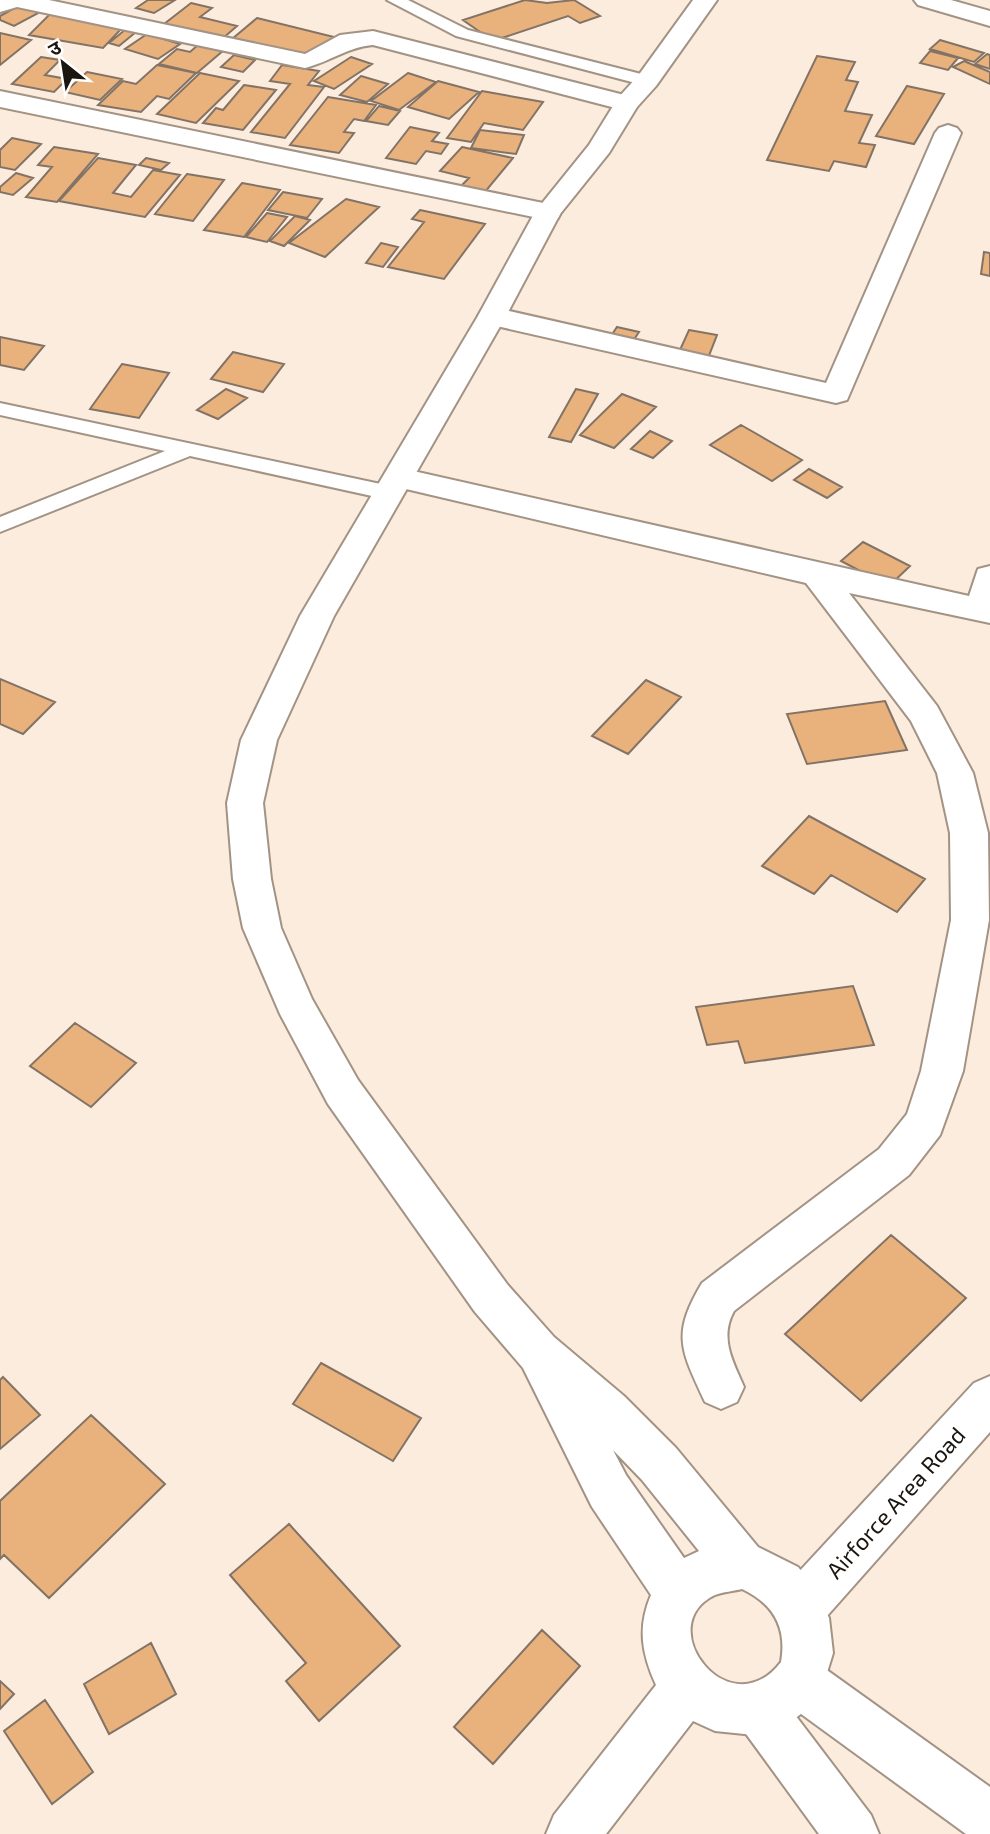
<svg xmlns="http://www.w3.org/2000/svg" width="990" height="1834" font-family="'Exo 2','Noto Sans Devanagari',sans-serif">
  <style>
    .building { fill: #e9b27c; stroke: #827366; stroke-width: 2 }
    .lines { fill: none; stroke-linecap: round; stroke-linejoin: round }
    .lane-casing { stroke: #a29385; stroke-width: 4 }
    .street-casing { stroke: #a29385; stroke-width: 4 }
    .secondary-casing { stroke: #a29385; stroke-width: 4 }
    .lane { fill: #fff; fill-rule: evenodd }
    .street { fill: #fff; fill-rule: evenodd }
    .secondary { fill: #fff; fill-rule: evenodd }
    .labels { text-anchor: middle; stroke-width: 5; stroke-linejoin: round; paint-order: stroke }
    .near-street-label { font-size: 23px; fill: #1b1510; stroke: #fff }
  </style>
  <rect width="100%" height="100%" fill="#fcecdd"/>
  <path class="building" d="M148,0H175L154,13L136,8Z
    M525,0L547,3L574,0L600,16L580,23L568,16L493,41L463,20Z
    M191,3L212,8L200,17L237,26L222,39L164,24Z
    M20,5L44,10L14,26L0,20V16Z
    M50,14L123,27L103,48L29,35Z
    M257,18L334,37L310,58L232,39Z
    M126,29L136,32L119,46L109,43Z
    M0,33L31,40L0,65Z
    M147,34L180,44L158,59L125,49Z
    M940,40L984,53L974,62L930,49Z
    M199,44L224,50L197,73L159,64L177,49L190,52Z
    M930,51L958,58L948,70L920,63Z
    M987,54L990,55V69L975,64Z
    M234,55L255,60L243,72L221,67Z
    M817,56L855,62L846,80L858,82L845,111L872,115L859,143L875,145L866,167L834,161L829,171L767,160Z
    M41,57L60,60L45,75L67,79L54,92L12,84Z
    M351,57L372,64L334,89L314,81Z
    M964,61L990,72V84L953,67Z
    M157,65L196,73L169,99L157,96L141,112L98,105L123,81L136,84Z
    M282,65L319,71L308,85L324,87L285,138L251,132L290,84L270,81Z
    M87,72L122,79L100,100L65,92Z
    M200,73L239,81L196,123L157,114Z
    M408,73L436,82L399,110L371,101Z
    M361,76L388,84L367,102L340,95Z
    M438,81L479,92L449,119L408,107Z
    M244,85L276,90L243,130L203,123L216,108L223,110Z
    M907,86L944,94L914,144L876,136Z
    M482,91L543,102L523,130L484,123L471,142L447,138Z
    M328,97L376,105L364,121L354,119L344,132L354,133L339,153L290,145Z
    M379,106L400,111L388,125L366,121Z
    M410,127L439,133L432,141L448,144L441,154L426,151L416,164L386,158Z
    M480,130L524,135L516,154L471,148Z
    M12,138L41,144L15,170L0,167V150Z
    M54,147L98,154L57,202L26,197L52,167L38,165Z
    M462,147L513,158L485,192L461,186L469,178L440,171Z
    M98,158L136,165L113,193L131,197L153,170L180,175L145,217L59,201Z
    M146,158L169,163L161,170L139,165Z
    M16,173L33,178L13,195L0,192V187Z
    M187,174L224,180L193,221L155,214Z
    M242,183L280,190L244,237L204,230Z
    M283,192L322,199L307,218L268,210Z
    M346,199L379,207L325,257L289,243Z
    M420,210L485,224L444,279L388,267L424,222L412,219Z
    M267,213L287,217L267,242L246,237Z
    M295,216L310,220L284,246L270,241Z
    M381,243L398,247L383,267L366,263Z
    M984,252L990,253V276L981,274Z
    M617,327L639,332L631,344L609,339Z
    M689,330L717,335L708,358L679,352Z
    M0,337L44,346L24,370L0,365Z
    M233,352L284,364L263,392L211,379Z
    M122,364L169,373L139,418L90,409Z
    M226,389L247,398L218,419L197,410Z
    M576,389L598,394L571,442L549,437Z
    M622,394L656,407L614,448L580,435Z
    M741,425L802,460L772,481L710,445Z
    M650,431L672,441L653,458L631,449Z
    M809,469L842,487L827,498L794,480Z
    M863,542L910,566L889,586L841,561Z
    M0,679L55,702L23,734L0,724Z
    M646,680L681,697L628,754L592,736Z
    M885,701L907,750L807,764L787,714Z
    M809,816L925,879L897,912L831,875L814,894L762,866Z
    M853,986L874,1045L745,1063L738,1041L707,1045L696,1007Z
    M75,1023L136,1063L91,1107L30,1066Z
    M891,1235L966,1298L861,1401L785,1334Z
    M321,1363L421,1418L393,1461L293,1404Z
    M3,1377L40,1415L0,1449V1380Z
    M91,1415L165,1484L49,1598L4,1555L0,1559V1501Z
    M289,1524L400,1646L319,1721L286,1681L306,1663L230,1575Z
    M542,1630L580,1666L493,1764L454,1727Z
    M151,1643L176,1694L109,1734L84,1684Z
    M0,1681L14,1694L0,1709Z
    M45,1700L93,1772L52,1804L4,1731Z"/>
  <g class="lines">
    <g class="lane-casing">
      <path id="lane" d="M387,0H408L468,30L653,77L655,81L647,86L456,36Z
        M0,403L390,486L401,493L390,500L190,456L0,532V517L165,451L0,415Z"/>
    </g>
    <g class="street-casing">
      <path id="street" d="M0,0H49L305,54L340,35L373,31L636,98L640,103L636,108L627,111L373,45C348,47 329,62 305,68L17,7L0,12Z
        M914,0H951L990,11V26L918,5Z
        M0,91L548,204L558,206L561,212L558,218L548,220L0,107Z
        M948,125L957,128L961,133L847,400L836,403L492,325L482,322L478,316L482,310L492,307L826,383L935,133L939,128Z
        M400,468L969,596L978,569L990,566V623L849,593L937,706L973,773L988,833L989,920L963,1071L940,1135L909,1175L734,1311C719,1338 733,1362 744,1387L737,1402L721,1409L705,1402C681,1350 671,1335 702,1283L879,1149L907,1114L921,1071L951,920L950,833L937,773L911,721L806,583L389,485L384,478L389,471Z
        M990,1376V1432L819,1625L801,1632L783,1625L776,1607L783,1589L974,1383Z
        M799,1655L817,1663L990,1787V1834H966L786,1703L871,1815L879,1834H819L741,1727L733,1709L741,1691L759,1683L778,1692L773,1681L781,1663Z"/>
    </g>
    <g class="secondary-casing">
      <path id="secondary" d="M693,0H717L656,86L637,107L609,153L560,214L506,316L334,616L277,740L263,803L271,879L281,928L312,999L358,1080L507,1284L554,1337L624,1396L676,1448L758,1547L798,1567L816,1588L829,1618L833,1653L822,1689L810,1707L793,1720L754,1735L715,1731L693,1721L606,1834H546L554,1815L656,1685C642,1654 637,1628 651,1595L592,1507L523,1368L475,1312L328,1104L280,1014L243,928L233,879L227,803L241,740L300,616L478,316L535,212L589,145L618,98L638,76ZM613,1450L642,1480L699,1551L684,1558L626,1475ZM742,1589C774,1604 787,1628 781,1662C730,1729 650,1626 715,1595C723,1592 734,1591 742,1589Z"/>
    </g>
    <use href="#lane" class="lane"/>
    <use href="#street" class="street"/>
    <use href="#secondary" class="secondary"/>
  </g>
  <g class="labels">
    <g class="near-street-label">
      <text transform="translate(896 1503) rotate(-48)" y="8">Airforce Area Road</text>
    </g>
  </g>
  <g transform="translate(63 63) rotate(330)" stroke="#ffffff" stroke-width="5" paint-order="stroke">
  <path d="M0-5L12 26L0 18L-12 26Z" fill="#1b1510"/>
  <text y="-10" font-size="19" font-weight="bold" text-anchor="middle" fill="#1b1510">उ</text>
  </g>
</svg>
